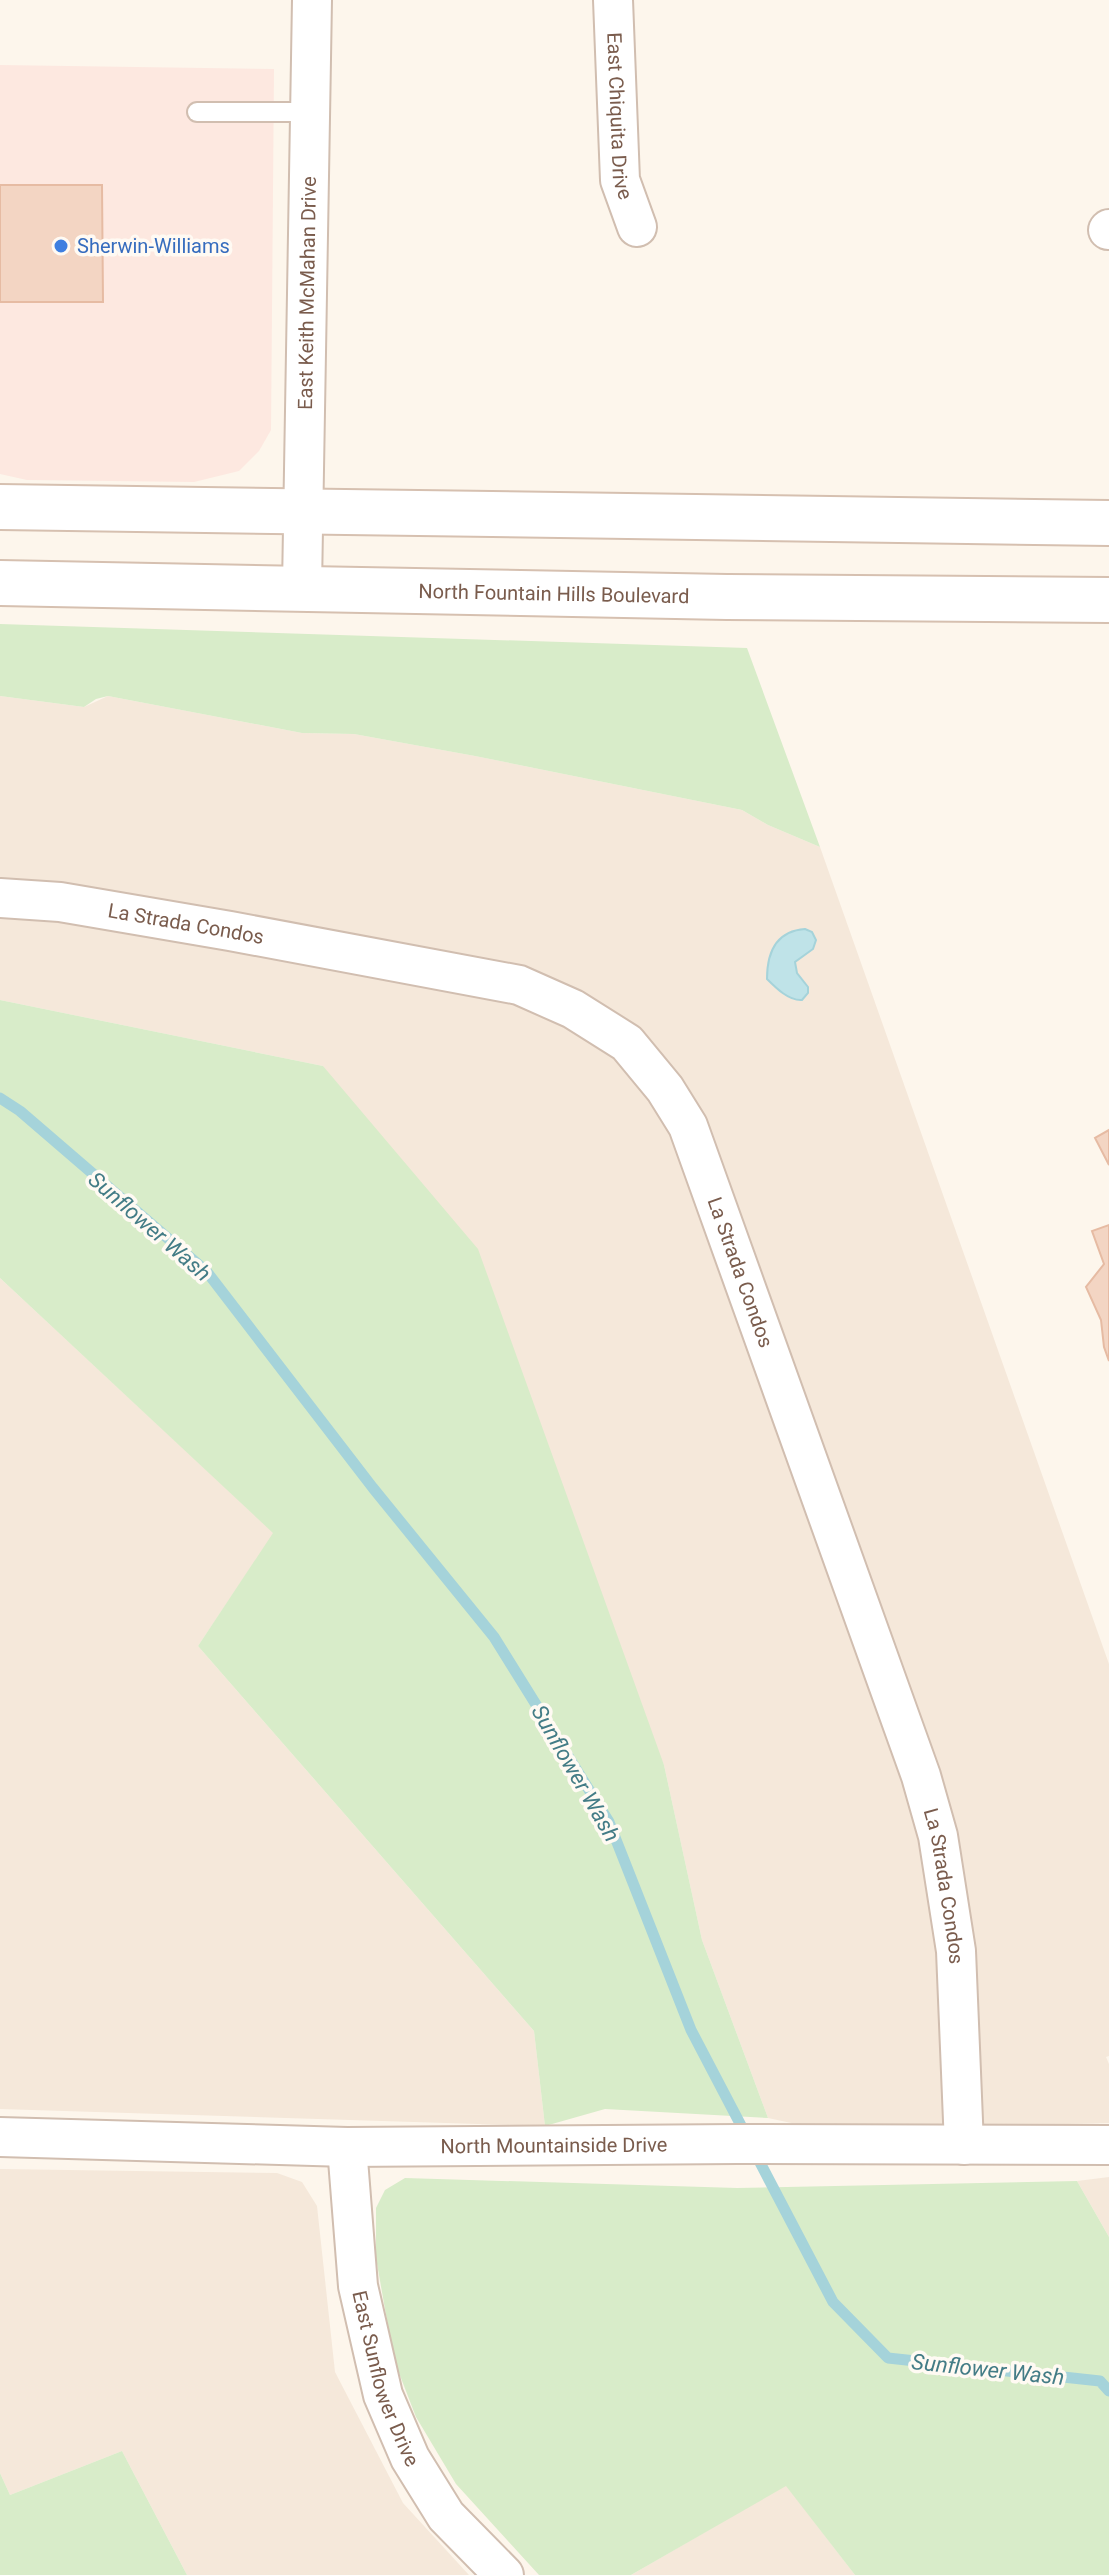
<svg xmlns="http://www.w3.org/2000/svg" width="1109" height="2575" font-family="Roboto,sans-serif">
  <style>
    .residential { fill: #f5e8da }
    .commercial { fill: #fde8e0 }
    .green { fill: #d8ecc9 }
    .water { fill: #bfe3e8; stroke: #a5d3da; stroke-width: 2 }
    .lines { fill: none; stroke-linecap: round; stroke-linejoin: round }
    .stream { stroke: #a5d3da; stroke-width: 11 }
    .building { fill: #f3d5c3; stroke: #e6bba3; stroke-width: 2 }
    .service-casing { stroke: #d1beb0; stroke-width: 22 }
    .minor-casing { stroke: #d1beb0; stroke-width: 42 }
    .secondary-casing { stroke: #d6c0b0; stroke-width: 48 }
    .service { stroke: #fff; stroke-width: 18 }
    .minor { stroke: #fff; stroke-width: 38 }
    .secondary { stroke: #fff; stroke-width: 44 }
    .shop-dot { fill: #3f7fe0; stroke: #fffaf3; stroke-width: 3 }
    .labels { text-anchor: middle; stroke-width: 7; stroke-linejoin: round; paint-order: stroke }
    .street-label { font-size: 20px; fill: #7a5c4d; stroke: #fffaf3 }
    .shop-label { font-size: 20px; fill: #366cbe; stroke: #fffaf3; text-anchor: start }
    .water-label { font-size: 22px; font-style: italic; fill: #437c86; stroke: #fffaf3 }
  </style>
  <rect width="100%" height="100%" fill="#fdf6ec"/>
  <path class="residential" d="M0,696L84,707L108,696L302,733L354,734L475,756L742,810L768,825L820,847L1109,1664V2056L1106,2057L1109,2064V2123L824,2130L768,2118L702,1940L664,1765L323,1066L0,1000Z
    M0,1278L274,1533L198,1646L534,2031L545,2126L0,2109Z
    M0,2169L277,2173L302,2182L317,2206L335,2372L403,2503L469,2575H187L122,2451L10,2495L0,2473Z
    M1109,2177V2237L1077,2181Z
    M786,2485L855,2575H631Z"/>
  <path class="commercial" d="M0,65L274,69L271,430L259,451L239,471L194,482L27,480L0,474Z"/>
  <path class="green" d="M0,624L747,648L820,847L768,825L742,810L475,756L354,734L302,733L108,696L96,699L84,707L0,696Z
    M0,1000L323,1066L478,1249L664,1765L702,1940L768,2118L605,2109L545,2126L534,2031L198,1646L273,1533L0,1278Z
    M405,2178L737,2188L1077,2181L1109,2237V2575H855L786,2486L631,2575H539L456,2484L416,2417L394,2360L376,2258V2208L385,2190Z
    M122,2451L187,2575H0V2473L10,2495Z"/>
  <path class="water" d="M805,929L812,932L816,940L813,949L795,962L797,973L808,987V993L802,1000C789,1001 776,988 767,979C767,953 776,931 805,929Z"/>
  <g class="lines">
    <path class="stream" d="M0,1098L20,1111L207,1272L373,1488L494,1637L609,1822L691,2030L746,2135
      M754,2151L833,2302L888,2358L1100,2381L1109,2391"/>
  </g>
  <path class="building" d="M0,185H102L103,302H0Z
    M1109,1130V1165L1095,1138Z
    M1109,1225V1361L1104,1347L1101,1320L1086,1287L1104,1264L1092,1231Z"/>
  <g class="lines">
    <g class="service-casing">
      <path id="service" d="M197,112H312"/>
    </g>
    <g class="minor-casing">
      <g id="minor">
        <path id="s1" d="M613,0L620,180L637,227"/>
        <path d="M1108,230L1109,229"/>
        <path id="s2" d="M302,587L312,0"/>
        <path id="s3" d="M0,898L60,902L230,931L519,985L573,1009L627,1043L665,1089L688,1126L921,1776L938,1836L956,1951L964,2145"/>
        <path id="s4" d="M0,2137L347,2147L737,2144L1109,2145"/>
        <path id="s5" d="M347,2147L358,2286L383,2395L410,2458L446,2516L504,2575"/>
      </g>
    </g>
    <g class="secondary-casing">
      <g id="secondary">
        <path d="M0,507L1109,523"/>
        <path id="s6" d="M0,583L727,597L1109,600"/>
      </g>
    </g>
    <use href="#service" class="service"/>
    <use href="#minor" class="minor"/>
    <use href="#secondary" class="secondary"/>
  </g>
  <circle class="shop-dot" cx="61" cy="246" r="8"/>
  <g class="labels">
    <g class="street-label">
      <text dy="7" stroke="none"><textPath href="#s1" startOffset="116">East Chiquita Drive</textPath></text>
      <text dy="7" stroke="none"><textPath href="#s2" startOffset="294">East Keith McMahan Drive</textPath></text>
      <text dy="7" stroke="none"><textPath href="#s6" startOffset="554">North Fountain Hills Boulevard</textPath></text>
      <text dy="7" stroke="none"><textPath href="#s3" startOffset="188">La Strada Condos</textPath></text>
      <text dy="7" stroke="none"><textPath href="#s3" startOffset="908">La Strada Condos</textPath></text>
      <text dy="7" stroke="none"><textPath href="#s3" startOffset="1556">La Strada Condos</textPath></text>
      <text dy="7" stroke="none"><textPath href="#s4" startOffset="554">North Mountainside Drive</textPath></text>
      <text dy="7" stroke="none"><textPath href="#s5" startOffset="236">East Sunflower Drive</textPath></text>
    </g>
    <g class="shop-label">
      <text x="77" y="253">Sherwin-Williams</text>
    </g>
    <g class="water-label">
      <text transform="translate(150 1226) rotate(41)" y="8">Sunflower Wash</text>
      <text transform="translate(576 1773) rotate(60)" y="8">Sunflower Wash</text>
      <text transform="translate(988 2369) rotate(6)" y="8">Sunflower Wash</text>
    </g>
  </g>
</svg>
